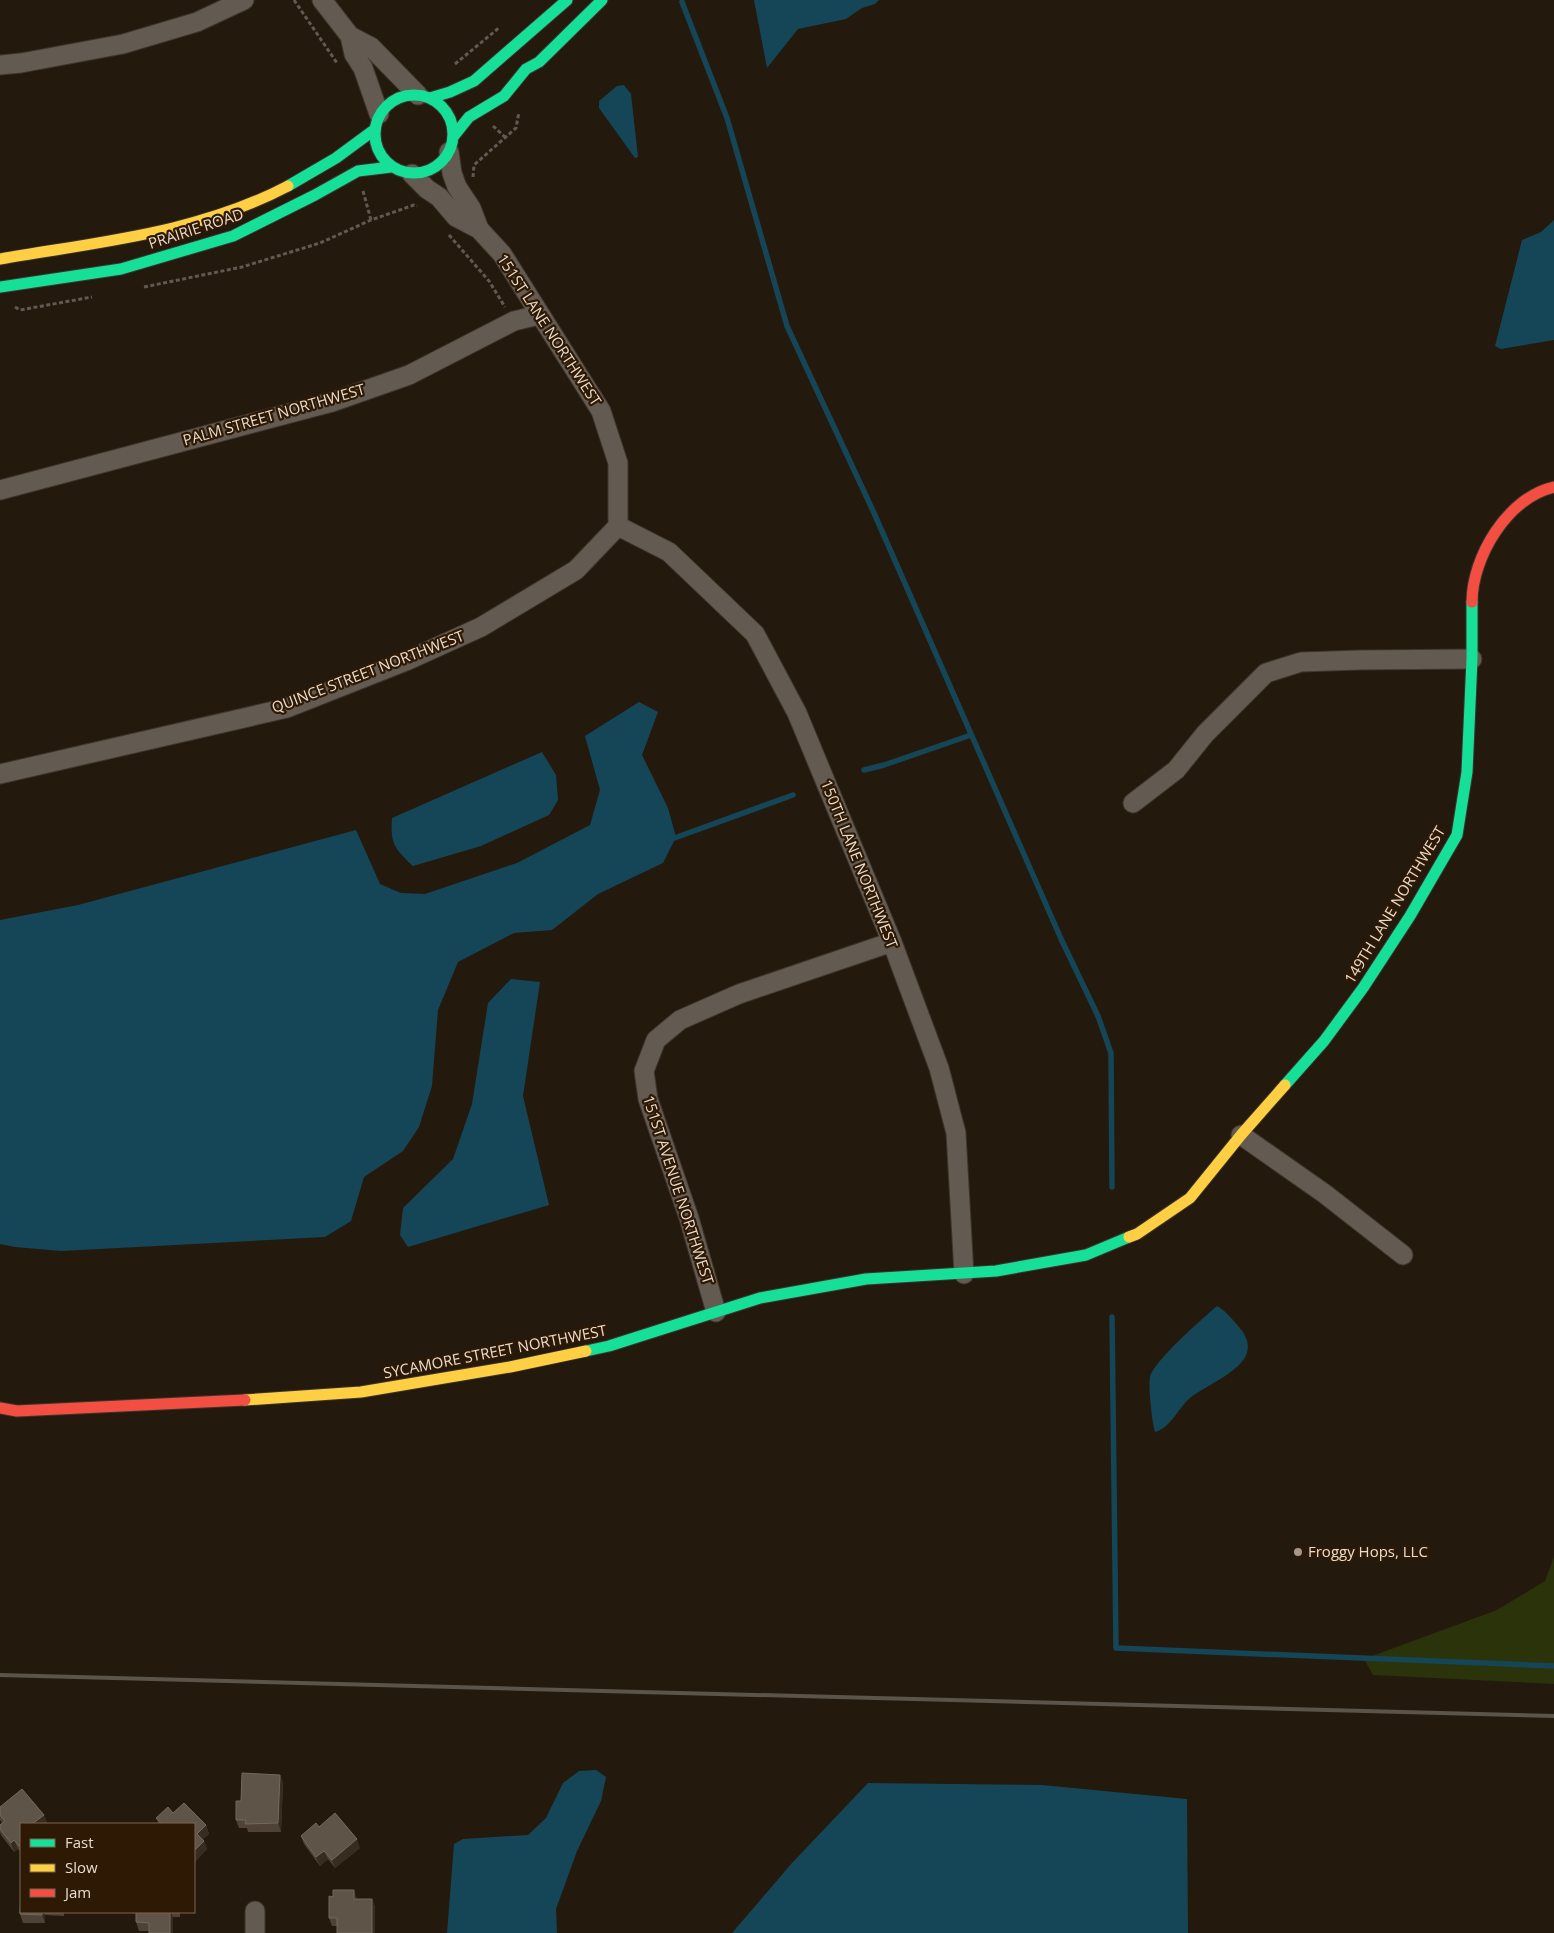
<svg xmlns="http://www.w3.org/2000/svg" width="1554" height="1933" font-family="'Open Sans',sans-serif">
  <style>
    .green { fill: #2b330b }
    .water { fill: #154657 }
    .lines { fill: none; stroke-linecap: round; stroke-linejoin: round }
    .stream { stroke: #154657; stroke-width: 5.5 }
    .street-casing { stroke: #3e352d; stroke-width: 21 }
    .fast-casing { stroke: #3e352d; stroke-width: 13 }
    .slow-casing { stroke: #3e352d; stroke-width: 13 }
    .jam-casing { stroke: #3e352d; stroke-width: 13 }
    .path { stroke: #615a52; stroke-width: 3; stroke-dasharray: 4 2.5; stroke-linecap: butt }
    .street { stroke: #635a51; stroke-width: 19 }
    .fast { stroke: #16e098; stroke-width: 11 }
    .slow { stroke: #ffcf43; stroke-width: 11 }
    .jam { stroke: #f24e42; stroke-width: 11 }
    .rail { stroke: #5b544a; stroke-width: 4 }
    .wall { fill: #4f4337 }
    .shaded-wall { fill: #372c20 }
    .building { fill: #5f5448; stroke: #75695d }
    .poi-dot { fill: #a5988b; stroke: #2d1904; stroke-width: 2 }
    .labels { text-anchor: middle; stroke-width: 4.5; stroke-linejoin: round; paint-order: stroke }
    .street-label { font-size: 15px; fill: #eadccf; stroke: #2d1904 }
    .poi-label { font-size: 15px; fill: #eadccf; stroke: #2d1904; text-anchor: start }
  </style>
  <rect width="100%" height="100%" fill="#24190d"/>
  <path class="green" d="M1554,1557V1684L1373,1675L1364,1659L1497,1610L1545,1581Z"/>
  <path class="water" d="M754,0H879L875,4L862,8L846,19L798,29L767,68Z
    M624,85L631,94L638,157L635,158L599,108V101L617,86Z
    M1554,220V340L1501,349L1495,346L1522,240L1541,232Z
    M639,702L658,712L642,755L668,808L676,837L663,863L598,894L552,930L514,933L458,962L438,1010L432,1086L419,1127L403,1151L364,1177L351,1221L325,1237L61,1251L15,1247L0,1244V920L78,905L356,830L380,884L401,893L425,894L517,863L590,825L600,790L585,736Z
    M542,752L556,775L558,800L549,815L481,846L413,866C395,849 390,844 392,818Z
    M511,979L540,982L523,1096L549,1205L408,1247L400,1235L403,1208L453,1159L472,1104L488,1003Z
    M1217,1306C1226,1311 1232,1319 1239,1327C1270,1363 1212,1380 1190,1398C1178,1408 1171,1428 1155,1432C1152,1422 1148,1386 1150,1377C1154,1361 1203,1318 1217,1306Z
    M596,1770L606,1777L601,1801L577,1851L556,1909L557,1933H447L454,1844L463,1839L528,1835L546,1818L563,1783L579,1771Z
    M868,1783L1042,1785L1187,1799L1188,1933H732L792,1863Z"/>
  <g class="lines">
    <path class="stream" d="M682,2L727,118L787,326L874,513L1062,941L1098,1016L1111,1053L1112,1187
      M864,770L884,765L971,735
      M669,840L793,795
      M1112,1317L1116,1648L1554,1666"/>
    <g class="street-casing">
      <path id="street" d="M322,0L350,36
        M0,65L21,63L123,44L197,22L244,0
        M379,114L363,68L354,54L350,36L371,47L418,95
        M412,174L427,189L439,197L456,217L479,229L471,208L457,187L452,173L449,152
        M479,229L502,254L601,411L618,463V526
        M0,490L332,402L409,375L514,321L539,315
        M618,526L669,552L755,634L797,713L892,942L939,1068L956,1133L964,1274
        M0,774L287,708L406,661L481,627L576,570L618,526
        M1133,803L1176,770L1205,734L1266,673L1301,662L1360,660L1472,659
        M1241,1135L1325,1194L1403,1255
        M716,1312L689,1218L648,1099L644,1071L656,1040L680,1020L739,994L892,942
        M255,1933V1911"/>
    </g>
    <g class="fast-casing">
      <path id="fast" d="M375 134a39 39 0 1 1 78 0a39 39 0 1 1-78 0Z
        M430,98L450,92L474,81L567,0
        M453,137L469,117L504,96L526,69L539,62L602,0
        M288,186L336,158L374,130
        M0,287L121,269L233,236L315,195L358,171L391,167
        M1285,1085L1324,1041L1363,988L1410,916L1457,835L1467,772L1472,659V602
        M586,1351L609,1346L760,1298L866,1279L996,1271L1086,1255L1129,1237"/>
    </g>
    <g class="slow-casing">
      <path id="slow" d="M0,259C98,242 199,233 288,186
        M1129,1237L1137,1234L1190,1198L1241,1135L1285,1085
        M245,1400L361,1392L510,1367L586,1351"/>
    </g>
    <g class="jam-casing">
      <path id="jam" d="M1472,602C1472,557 1508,497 1554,487
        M0,1408L17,1411L245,1400"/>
    </g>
    <path class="path" d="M294,0L337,63
      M455,64L500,27
      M493,126L505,137
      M473,177L474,165L516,128L519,112
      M363,191L371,220
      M449,235L489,281L505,307
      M144,287L242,267L320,243L371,220L414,205L417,206
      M15,307L20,310L92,297"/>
    <use href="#street" class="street"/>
    <use href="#fast" class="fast"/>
    <use href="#slow" class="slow"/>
    <use href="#jam" class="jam"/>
    <path class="rail" d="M0,1675L1554,1716"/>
  </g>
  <path class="wall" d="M280,1775L283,1783L281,1832H248L247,1828H239L236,1820L241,1801Z
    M0,1807L44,1815L47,1823L46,1824H21V1853L18,1849L14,1852L1,1835L0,1832V1825L2,1823L0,1820Z
    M173,1813L206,1825L209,1834L203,1839L204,1841L207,1849L194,1863V1824H159L156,1818Z
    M319,1827L360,1848L335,1868L328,1859L320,1866L304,1844L301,1836Z
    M357,1899H372L375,1907L337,1926H332L329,1918Z
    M21,1912H64V1916L45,1915V1923H23L20,1914Z
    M136,1912H180V1917H173V1933H149V1931H139L136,1922Z"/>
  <path class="shaded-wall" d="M280,1775L283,1783L281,1832L278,1823Z
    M44,1815L47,1823L46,1824H32Z
    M206,1825L209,1834L200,1842L197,1834Z
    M357,1839L360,1848L335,1868L332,1860Z
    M14,1840L18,1849L14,1852L11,1843Z
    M204,1841L207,1849L194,1863V1851Z
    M324,1851L328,1859L320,1866L316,1857Z
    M354,1890L357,1898L354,1899Z
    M372,1899L375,1907V1933H372Z
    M42,1912H44L45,1915V1923L42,1915Z
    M170,1912H171L173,1917V1933H170Z"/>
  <path class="building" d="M242,1773L280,1775L278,1823L245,1824L246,1820H236V1801H241Z
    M22,1789L44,1815L32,1824H21V1844L19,1846L14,1840L11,1843L0,1829V1825L5,1821L0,1815V1807Z
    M184,1803L206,1825L197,1834L204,1841L194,1851V1824H161H162L156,1818L168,1807L173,1813Z
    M335,1813L357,1839L332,1860L324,1851L316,1857L301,1836L316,1823L319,1827Z
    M333,1890H354V1899H372V1933H337V1918H329V1896L333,1897Z
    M21,1894V1912H42V1915L20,1914Z
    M136,1912H170V1933H149V1923L136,1922Z"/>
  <circle class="poi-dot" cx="1298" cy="1552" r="5"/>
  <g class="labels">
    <g class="street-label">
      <text transform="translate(196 229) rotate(-18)" y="5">PRAIRIE ROAD</text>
      <text transform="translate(549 330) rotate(57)" y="5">151ST LANE NORTHWEST</text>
      <text transform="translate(274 415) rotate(-16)" y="5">PALM STREET NORTHWEST</text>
      <text transform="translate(368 672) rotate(-21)" y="5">QUINCE STREET NORTHWEST</text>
      <text transform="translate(859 864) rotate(68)" y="5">150TH LANE NORTHWEST</text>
      <text transform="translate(1395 905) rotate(-59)" y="5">149TH LANE NORTHWEST</text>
      <text transform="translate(678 1190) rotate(72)" y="5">151ST AVENUE NORTHWEST</text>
      <text transform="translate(495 1352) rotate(-11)" y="5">SYCAMORE STREET NORTHWEST</text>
    </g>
    <g class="poi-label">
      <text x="1308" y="1557">Froggy Hops, LLC</text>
    </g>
  </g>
  <rect x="20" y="1823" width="175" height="90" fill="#2d1904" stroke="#796755"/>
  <rect x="30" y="1839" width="25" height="8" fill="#16e098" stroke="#796755"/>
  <text x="65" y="1848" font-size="15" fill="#eadccf">Fast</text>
  <rect x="30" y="1864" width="25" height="8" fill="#ffcf43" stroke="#796755"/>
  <text x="65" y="1873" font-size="15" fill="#eadccf">Slow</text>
  <rect x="30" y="1889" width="25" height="8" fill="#f24e42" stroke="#796755"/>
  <text x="65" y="1898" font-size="15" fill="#eadccf">Jam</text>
</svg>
